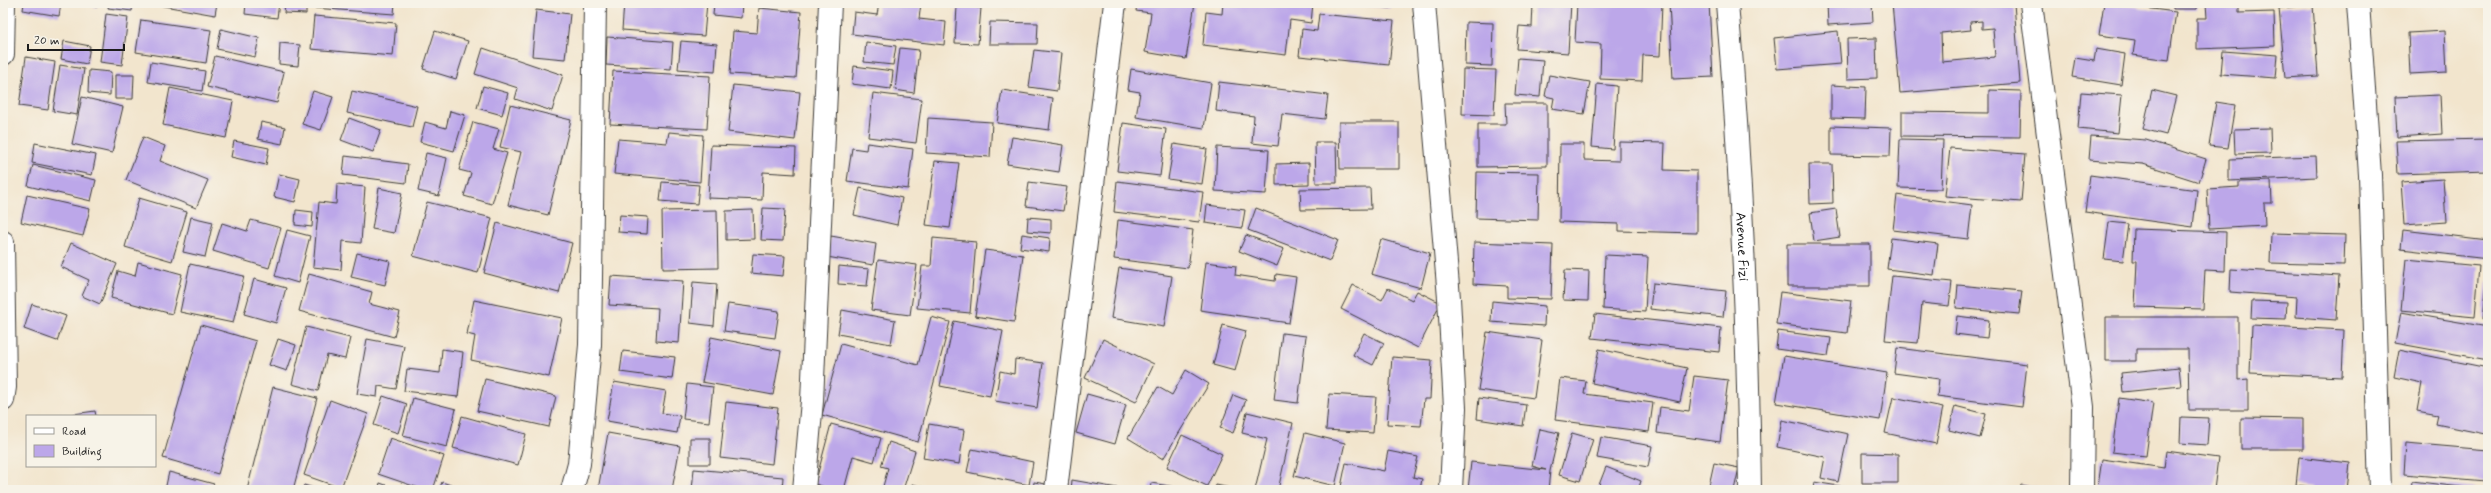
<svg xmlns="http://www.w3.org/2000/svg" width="2491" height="493" font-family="Mynerve,sans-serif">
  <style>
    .building { fill: #bca7e9; fill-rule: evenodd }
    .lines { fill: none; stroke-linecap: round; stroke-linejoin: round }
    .minor-casing { stroke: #3c3a37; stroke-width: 24 }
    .minor { stroke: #fff; stroke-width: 22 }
    .labels { text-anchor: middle; stroke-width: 3; stroke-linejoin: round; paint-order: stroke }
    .street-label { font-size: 14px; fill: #1c1c1c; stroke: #f7f3e8 }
  </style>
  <rect width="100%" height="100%" fill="#f7f3e8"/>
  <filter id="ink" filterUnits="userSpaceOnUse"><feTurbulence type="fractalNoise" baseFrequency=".025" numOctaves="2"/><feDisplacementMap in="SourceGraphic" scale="8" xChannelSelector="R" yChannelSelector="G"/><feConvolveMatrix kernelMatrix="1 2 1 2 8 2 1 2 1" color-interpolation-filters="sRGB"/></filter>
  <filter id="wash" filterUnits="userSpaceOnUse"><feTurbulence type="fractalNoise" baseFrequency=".012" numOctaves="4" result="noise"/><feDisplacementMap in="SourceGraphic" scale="16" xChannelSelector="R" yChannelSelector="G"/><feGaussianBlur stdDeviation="0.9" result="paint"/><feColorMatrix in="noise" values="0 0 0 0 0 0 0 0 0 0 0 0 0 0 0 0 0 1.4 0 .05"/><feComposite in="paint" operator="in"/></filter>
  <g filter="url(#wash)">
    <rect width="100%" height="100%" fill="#f2e5cd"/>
    <g id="blocks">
      <path class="building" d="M24,3H61L59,16L23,10Z
        M76,3H98L97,7Z
        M109,3H133L132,11L108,8Z
        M147,3H217L215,15Z
        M246,3H279L277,18L245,14Z
        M285,3H306V14L284,13Z
        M314,3H395L394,14L313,8Z
        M624,3H707L704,36L622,30Z
        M714,3H742L741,18L713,15Z
        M879,3H921L919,19L946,22L944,45L852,34L854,12L877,15Z
        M1137,3H1195L1186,59L1145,52L1151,13L1136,11Z
        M1223,3H1313L1311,23L1290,20L1286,55L1203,45L1206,12L1222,14Z
        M1324,3H1390V8Z
        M1533,3H1571L1568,53L1517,49L1519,26L1532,27Z
        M1577,3H1662L1660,56L1643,55L1642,81L1600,79L1601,44L1575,42Z
        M1669,3H1709L1713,77L1673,79Z
        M1827,3H1872L1873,22L1828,25Z
        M1892,3H2014L2020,83L1900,93ZM1982,21V29L1993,28L1995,57L1942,62L1941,33L1971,30L1970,22Z
        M2104,3L2176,12L2169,60L2133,55L2135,40L2099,35Z
        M2173,3H2198L2197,9H2173Z
        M2206,3H2239V13L2274,12L2275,46L2197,49V18H2207Z
        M2313,5L2318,76L2285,78L2279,8Z
        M957,6L981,8L978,44L955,43Z
        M759,8L801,12L796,78L730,74L733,31L757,33Z
        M536,10L570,14L565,59L532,56Z
        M106,14L128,17L122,65L100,62Z
        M1319,14L1394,21L1389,65L1299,56L1302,29L1317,31Z
        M314,16L396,23L393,56L311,49Z
        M141,20L211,30L206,63L136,52Z
        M990,22L1038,23L1037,44H989Z
        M1466,22L1493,23L1492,66L1465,65Z
        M221,29L259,38L255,57L217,49Z
        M435,31L468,41L456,79L423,69Z
        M1838,31L1841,64L1777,69L1774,38Z
        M2445,31L2447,72L2410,74L2408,33Z
        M607,37L673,42L671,69L606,65Z
        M1876,38L1877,78L1848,79L1847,39Z
        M64,41L90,46L87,64L61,59Z
        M681,41L717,44L715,72L678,69Z
        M866,42L896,46L893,65L864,62Z
        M280,43L300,45L298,66L279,64Z
        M483,48L563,75L552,111L515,99L518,88L475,74Z
        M900,48L919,50L914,93L895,90Z
        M2096,49L2125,54L2121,85L2072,77L2075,58L2094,61Z
        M1034,50L1061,53L1057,91L1029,87Z
        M2223,51L2278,55L2276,78L2221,74Z
        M215,56L284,72L277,103L207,87Z
        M26,57L55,62L48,110L19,106Z
        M1518,58L1543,60L1540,97L1515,95Z
        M151,62L205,71L202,91L148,82Z
        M60,65L84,69L77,115L53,111Z
        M854,66L893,71L891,89L852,84Z
        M1131,69L1211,83L1204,128L1136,117L1140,92L1128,90Z
        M1463,69L1496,70L1494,115L1462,114Z
        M89,70L111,72L110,95L88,93Z
        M613,71L710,76L707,129L610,124Z
        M115,75H134L133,99H115Z
        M1549,75L1590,82L1584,114L1552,109L1554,98L1545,96Z
        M1219,82L1328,95L1325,119L1282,114L1278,146L1252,143L1254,116L1216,111Z
        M1597,84L1617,86L1613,149L1592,147Z
        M733,85L800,92L795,140L728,132Z
        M1831,85L1866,87L1865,119L1831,118Z
        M483,86L508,93L502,115L477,108Z
        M170,88L233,101L226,138L163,125Z
        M1002,90L1053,98L1049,130L997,123Z
        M1989,90L2021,91L2020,137L1902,136V112L1989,113Z
        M2152,90L2176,96L2166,135L2143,129Z
        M313,91L333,97L321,130L302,124Z
        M352,91L417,106L412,127L347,113Z
        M2081,92L2122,95L2118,133L2078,129Z
        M873,93L922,99L916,143L868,137Z
        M2440,95L2442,134L2397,137L2395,97Z
        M82,97L123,107L112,153L72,144Z
        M2216,102L2235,105L2228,148L2209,146Z
        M1505,103H1547V166L1478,167V124H1506Z
        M510,105L571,120L548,215L508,205L521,152L500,147Z
        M450,111L465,115L454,151L420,142L425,122L446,128Z
        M349,118L381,130L373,152L341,140Z
        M928,118L992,122L990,157L926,153Z
        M261,122L285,127L282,144L258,139Z
        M473,122L499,129L493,149L507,153L492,204L464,196L471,173L459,170Z
        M1339,122H1399V169H1340Z
        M1123,123L1166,129L1160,176L1117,171Z
        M1831,126L1891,128L1890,156L1831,155Z
        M2270,128L2271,153L2235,154L2234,129Z
        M669,132L703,135L700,182L614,174L618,139L667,143Z
        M2091,136L2146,140L2206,159L2199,182L2143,164L2089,160Z
        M143,137L165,146L160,161L208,180L196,208L126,180Z
        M1012,137L1063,145L1059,172L1007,164Z
        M1900,139L1943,140L1941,189L1898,188Z
        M2488,139V171L2398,174L2396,141Z
        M234,141L269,148L266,165L231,157Z
        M1315,142H1336L1337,183H1316Z
        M1619,142L1665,143L1664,170L1697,171V233L1619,231V224L1559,222L1560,144H1584V160L1619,161Z
        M35,143L96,155L92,175L32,163Z
        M867,143L913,149L908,189L847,181L852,148L866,150Z
        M1174,144L1207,149L1202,184L1168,179Z
        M711,145L796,148L795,174L763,172L762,200L708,198Z
        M1217,147L1269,150L1266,194L1215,191Z
        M1950,148L2025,154L2021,202L1945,196Z
        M426,153L447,158L439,196L418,191Z
        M345,156L408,164L406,183L343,175Z
        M2316,156L2317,177L2229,181V159Z
        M935,161L959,163L950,228L926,225Z
        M1309,163V184L1276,185V164Z
        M1809,164H1832L1833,203L1810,204Z
        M33,165L96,180L91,201L28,186Z
        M1477,172L1539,173L1538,220L1476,218Z
        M279,174L300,179L295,202L274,197Z
        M2090,175L2197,190L2193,227L2085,212Z
        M2443,179L2446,222L2404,225L2401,182Z
        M1117,181L1203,192L1199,222L1114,212Z
        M2271,181L2272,203H2264L2265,226L2209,229L2207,189L2239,187V182Z
        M662,182L699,185L697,204L660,201Z
        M1029,182L1067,187L1063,211L1026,206Z
        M337,184L365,187L361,243L343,241L341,270L313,267L319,202L336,204Z
        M379,188L402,193L394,233L372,229Z
        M860,188L902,198L897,225L854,215Z
        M1370,188L1371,209L1301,210L1300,189Z
        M27,195L90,209L83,236L21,222Z
        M1897,195L1972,205L1968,239L1893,230Z
        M139,198L187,212L172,261L125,247Z
        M427,202L492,218L478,273L413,256Z
        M1207,205L1245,210L1242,228L1205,223Z
        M763,208L785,209L783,241L761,240Z
        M1256,208L1338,240L1330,261L1248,230Z
        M1836,209L1840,237L1814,241L1810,213Z
        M296,210L313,212L312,227L295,225Z
        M717,210L718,268L663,269L662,211Z
        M753,210L754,239L726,240V211Z
        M620,215L648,217L647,234L618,232Z
        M191,217L213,222L205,257L183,252Z
        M1028,217L1051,219V233L1027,231Z
        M251,220L281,228L269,268L213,251L222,223L247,231Z
        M1118,220L1193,230L1188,268L1114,259Z
        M2109,222L2128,224L2123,261L2104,259Z
        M497,223L572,243L559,293L484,273Z
        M2134,229L2226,232L2225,271L2205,270L2203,309L2135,307L2137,261H2133Z
        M287,230L310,236L298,283L275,276Z
        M2403,230L2488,240V259L2401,249Z
        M2271,233L2345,235L2344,265L2270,263Z
        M1022,234L1050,238L1049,252L1020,248Z
        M1246,235L1284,249L1277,266L1239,251Z
        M831,236L876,244L873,265L827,257Z
        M933,238L976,242L970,313L917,308L922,266H931Z
        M1891,238L1938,244L1934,275L1887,269Z
        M1381,239L1430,253L1421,288L1371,274Z
        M1474,242L1553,245L1551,299L1507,298V286L1473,284Z
        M71,243L117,264L100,304L82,296L89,280L61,267Z
        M1787,244H1870V286H1787Z
        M985,250L1023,255L1014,322L975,316Z
        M357,253L390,261L385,285L351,277Z
        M753,254L785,256L783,276L751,273Z
        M1605,255L1648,257L1645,312L1603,309Z
        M2406,259L2479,266L2475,317L2401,310Z
        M878,260L917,265L910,315L871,310Z
        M138,262L182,274L172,314L111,298L118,271L135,276Z
        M1206,262L1236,266L1235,275L1275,281L1276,274L1296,277L1289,323L1200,310Z
        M190,264L244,276L233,323L180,312Z
        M839,266L869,269L867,286L838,284Z
        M1119,268L1172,276L1164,327L1111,318Z
        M2231,269L2339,276L2336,320L2296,317L2297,297L2230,292Z
        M1565,270L1589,271L1588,301L1563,300Z
        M309,274L372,292L369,304L400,312L394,337L299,311Z
        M611,276L683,281L679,343L656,341L658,308L609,305Z
        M1892,276L1952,282L1949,306L1922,303L1918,343L1885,340Z
        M254,279L286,288L276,323L244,314Z
        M2487,281L2488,282V319H2483Z
        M693,282L717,284L714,326L690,323Z
        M1653,283L1726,291L1723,317L1650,309Z
        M1353,285L1382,300L1388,288L1412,300L1417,291L1441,303L1418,348L1341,309Z
        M1958,285L2022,291L2019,314L1956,308Z
        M1780,292L1851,301L1847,333L1776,324Z
        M474,300L562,318L549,377L471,360L475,336L467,334Z
        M1492,301L1545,306L1544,326L1491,322Z
        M2252,301L2287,302L2286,319L2251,318Z
        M32,304L66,316L57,341L24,329Z
        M728,304L779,311L775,338L724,331Z
        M842,310L895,320L891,344L838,334Z
        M2401,312L2488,327V360L2395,343Z
        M1595,314L1721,328L1719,352L1592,338Z
        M1957,316L1989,320L1987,338L1955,334Z
        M931,317L950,322L918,442L822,415L841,344L918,365Z
        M2106,317H2238V380L2248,379V410H2189L2188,349H2136V361H2106Z
        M954,321L1003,331L990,396L940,386Z
        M201,325L256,341L218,474L163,458Z
        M1223,325L1246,331L1235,371L1213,365Z
        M2252,325L2344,330L2342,377L2250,373Z
        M306,327L350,338L345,359L327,355L318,391L292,384Z
        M1778,331L1831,338L1828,356L1776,349Z
        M1487,332L1542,340L1534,398L1478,390Z
        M1282,333L1306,336L1298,403L1274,400Z
        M1364,333L1384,343L1373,365L1353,355Z
        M711,337L781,351L773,395L702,382Z
        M278,339L296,345L287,371L269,365Z
        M367,339L404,346L396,389L378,386L377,397L357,394Z
        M1103,339L1154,364L1136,402L1085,378Z
        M1897,348L2027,364L2022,407L1937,396L1939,379L1894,373Z
        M442,349L463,352L458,397L404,391L407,369L440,373Z
        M1599,349L1687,368L1680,402L1592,383Z
        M2399,350L2488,368V419L2485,434L2436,424L2438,415L2417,411L2422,383L2394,377Z
        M623,351L675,357L672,379L620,372Z
        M1784,356L1887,373L1880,420L1776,403Z
        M1392,357L1432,360L1430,399H1424L1421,426L1387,424Z
        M1015,359L1043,363L1037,408L995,401L1000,371L1014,374Z
        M2179,367L2181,386L2123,392L2121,373Z
        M1186,370L1209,384L1163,459L1128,438L1158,387L1172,395Z
        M1694,376L1728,380L1720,442L1657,433L1660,407L1689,411Z
        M1560,378L1586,381L1584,394L1653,403L1649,432L1555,420Z
        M485,379L556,396L549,427L477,411Z
        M614,382L666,391L662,413L680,416L677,433L607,421Z
        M687,384L713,387L709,422L683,419Z
        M273,387L317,398L293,490H247Z
        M1087,394L1126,405L1115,444L1076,433Z
        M1329,394L1376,397L1373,433L1326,430Z
        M1233,395L1246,400L1233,433L1220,428Z
        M383,396L407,404L398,433L374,425Z
        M1893,397L1943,407L1936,444L1885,433Z
        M413,398L456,409L447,447L403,436Z
        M1479,398L1526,405L1523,426L1477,419Z
        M2119,398L2153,403L2146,456L2112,452Z
        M330,400L368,414L341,488L304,475Z
        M726,402L778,408L772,464L720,458Z
        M1955,406L1986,414L1980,438L1949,430Z
        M95,411L96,416H74V414Z
        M1247,412L1293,423L1278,490H1255L1267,439L1242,433Z
        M462,416L526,434L518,465L453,448Z
        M2181,417L2209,418L2207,445L2180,443Z
        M2241,418L2303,419V449H2241Z
        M1782,420L1848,434L1838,482L1821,478L1825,457L1777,447Z
        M831,424L881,438L874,462L853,456L844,490H835L815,484Z
        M929,424L964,430L959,464L923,458Z
        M1540,429L1559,433L1550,471L1548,490H1468L1471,462L1546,470L1532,466Z
        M608,433L680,446L672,490H598Z
        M1305,433L1345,443L1335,486L1294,476Z
        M1572,433L1593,439L1580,481L1559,475Z
        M1182,435L1222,454L1207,486L1167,467Z
        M1601,437L1652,446L1648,467L1597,458Z
        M390,438L444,456L433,490H425L378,474Z
        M690,438H710V464H690Z
        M889,442L915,451L903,490H882L888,468L881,466Z
        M2406,443L2488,450L2486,481L2404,474Z
        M972,449L1033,462L1029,485L967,472Z
        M1388,451L1418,457L1413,477L1422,479L1420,490H1355L1341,487L1346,463L1384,471Z
        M2166,451L2218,458L2214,490H2119L2098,486L2102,459L2164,468Z
        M1862,453L1898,454V483H1862Z
        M2299,457L2350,463L2347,490H2312V487L2296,485Z
        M1714,463L1739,468L1734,490H1708Z
        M1606,467L1641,481L1638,490H1597Z
        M694,469L783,477L782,490H692Z
        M169,472L214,484L212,490H165Z
        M1072,480L1123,489V490H1071Z
        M2412,481L2476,489V490H2411Z
        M442,482L465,490H439Z
        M1034,482L1046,484L1045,490H1033Z
        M1814,482L1857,489V490H1813Z
        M380,483L400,490H378Z
        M1151,483L1188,489L1187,490H1150Z
        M912,484L932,489V490H911Z
        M304,485L320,490H302Z
        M1216,485L1235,489L1234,490H1215Z
        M2021,485L2043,489V490H2020Z"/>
    </g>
  </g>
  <g filter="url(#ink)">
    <use href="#blocks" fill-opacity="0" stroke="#3c3a37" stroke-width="1"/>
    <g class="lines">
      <g class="minor-casing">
        <g id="minor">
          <path d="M1424,3L1449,298L1455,408L1451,490"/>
          <path id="s1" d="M1727,3C1741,165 1748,328 1750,490"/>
          <path d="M2031,3L2083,407L2082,490"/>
          <path d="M2358,3L2370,175L2380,490"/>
          <path d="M3,54L4,3"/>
          <path d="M3,242L5,387L3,400"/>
          <path d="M572,490L579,464L590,345L595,3"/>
          <path d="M804,490L812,401L830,3"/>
          <path d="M1056,490L1115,3"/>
        </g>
      </g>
      <use href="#minor" class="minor"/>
    </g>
  </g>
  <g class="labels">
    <g class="street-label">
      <text dy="5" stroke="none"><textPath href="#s1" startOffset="244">Avenue Fizi</textPath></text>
    </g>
  </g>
  <rect width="2491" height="493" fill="none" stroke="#f7f3e8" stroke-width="16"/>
  <rect x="26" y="415" width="130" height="52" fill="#f7f3e8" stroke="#9f9d96"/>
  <rect x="34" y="428" width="20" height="6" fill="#ffffff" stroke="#9f9d96"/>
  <text x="62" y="435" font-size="12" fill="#1c1c1c">Road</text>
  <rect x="34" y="445" width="20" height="12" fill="#bca7e9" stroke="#9f9d96"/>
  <text x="62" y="455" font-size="12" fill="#1c1c1c">Building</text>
  <path d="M28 44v6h96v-6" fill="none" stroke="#1c1c1c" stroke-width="2"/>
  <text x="34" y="44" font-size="12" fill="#1c1c1c" stroke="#f7f3e8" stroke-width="3" paint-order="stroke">20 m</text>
</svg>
